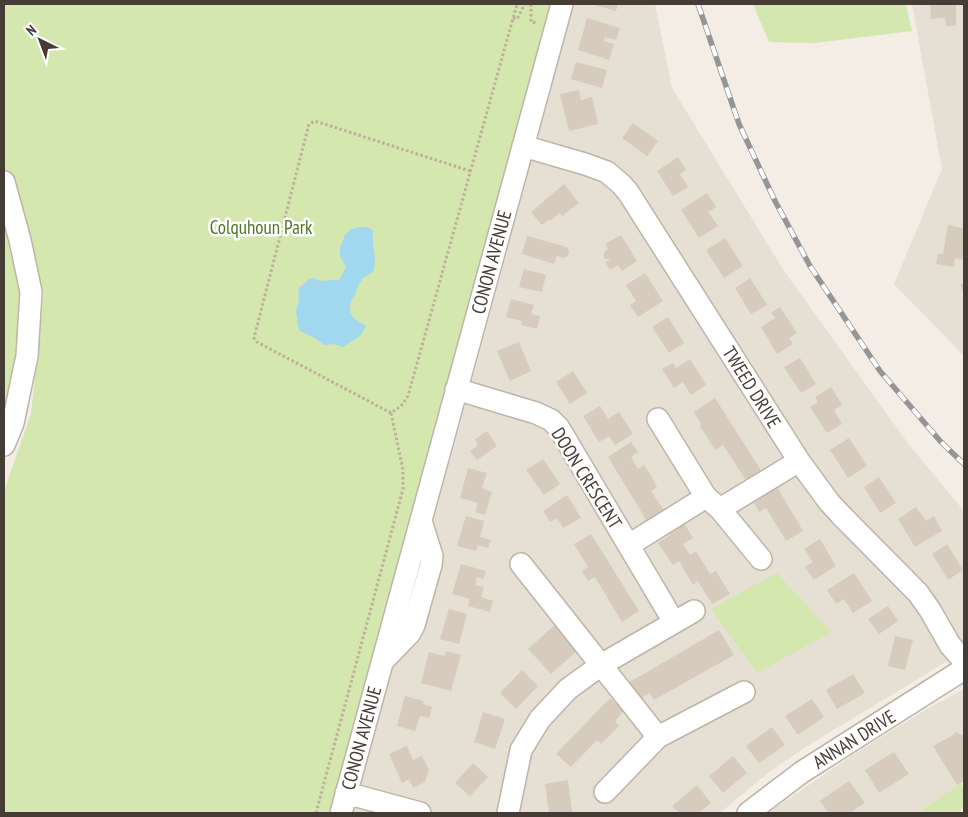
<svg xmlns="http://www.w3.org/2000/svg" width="968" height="817" font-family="'PT Sans Narrow',sans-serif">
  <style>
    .residential { fill: #e6dfd4 }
    .green { fill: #d3e7ae }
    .water { fill: #a2d8ef }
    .building { fill: #d7cbbe }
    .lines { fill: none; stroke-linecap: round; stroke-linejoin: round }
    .minor-casing { stroke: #beb4a8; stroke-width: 24 }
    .path { stroke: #bfae9a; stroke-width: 3; stroke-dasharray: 2.5 2.5; stroke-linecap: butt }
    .minor { stroke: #fff; stroke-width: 21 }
    .rail-casing { stroke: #959595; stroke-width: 5.5 }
    .rail { stroke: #fff; stroke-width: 4; stroke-dasharray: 11; stroke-linecap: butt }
    .labels { text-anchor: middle; stroke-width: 5; stroke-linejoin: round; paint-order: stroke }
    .park-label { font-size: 19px; fill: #4e7629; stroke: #fff }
    .street-label { font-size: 19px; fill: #453d35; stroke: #fff }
  </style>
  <rect width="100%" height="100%" fill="#f3ede6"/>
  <path class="residential" d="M574,4H655L672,88L784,271L910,446L964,511V651L804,748L768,773L720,813H353L390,676L463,414Z
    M912,4H964V356L894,284L942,169Z
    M962,690H964V781L917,813H768L851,756L927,709Z"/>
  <path class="green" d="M4,4H554L333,813H4V491L31,414L44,291L4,432Z
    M753,4H906L912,31L815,43L769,42Z
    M777,573L831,632L757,673L711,609Z
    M961,783C966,793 965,803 960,813H917Z"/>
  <path class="water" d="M359,227H367L373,230C371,245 378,257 373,272C361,278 360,281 356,293C353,299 355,294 352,300C346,313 354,320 365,325V328L360,336L343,347L333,344L324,345L315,338L300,331L298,326L296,311L299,299L298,294L299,288L309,279L314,278C324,284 327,279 338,280L340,278L346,267L340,256V248L345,235L350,230Z"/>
  <path class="building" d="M591,4H618L616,11Z
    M930,4H956V26H946L945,18L931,19Z
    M587,18L620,28L616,40L605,37L604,41L614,44L609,60L578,50Z
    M576,62L607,70L602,88L571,79Z
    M579,90L581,100L592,97L598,124L569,131L560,94Z
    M633,123L658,141L647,156L622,138Z
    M678,157L686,170L680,174L688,187L673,196L657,171Z
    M564,184L579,203L562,216L560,213L550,221L548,220L542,225L531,212Z
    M707,193L716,207L708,212L718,226L699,238L681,210Z
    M948,225L964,228V260L955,258L954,267L936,264L938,254H943Z
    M621,235L637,261L622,271L618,265L610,270L605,262L611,259H605L603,256L605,251L608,249L605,244Z
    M527,236L567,247L569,251L568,256L564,258L557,256L554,264L522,254Z
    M725,238L743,266L724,278L706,250Z
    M524,269L546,275L542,292L519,287Z
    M645,273L663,301L638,317L630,305L636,301L626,285Z
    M750,278L767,305L751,314L735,288Z
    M964,282V293L960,285Z
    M511,299L534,305L531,314L540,316L537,329L521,325L522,321L506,317Z
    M780,307L797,333L789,338L793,344L777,354L761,327L775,318L771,313Z
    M668,317L684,343L669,353L652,327Z
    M519,342L531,371L510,381L497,351Z
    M800,358L816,384L801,393L784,367Z
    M690,359L706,385L691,395L683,382L674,388L662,369L673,363L676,368Z
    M573,371L587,393L570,404L556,382Z
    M831,387L842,405L834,410L842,424L827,433L810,407L818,402L815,397Z
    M715,398L762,472L747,482L723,445L715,450L700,426L701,424L694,412Z
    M600,406L608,419L619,412L633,434L615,445L609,436L599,442L583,416Z
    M487,431L497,446L477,460L470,451L478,445L475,439Z
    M849,438L867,466L848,478L830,450Z
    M631,442L638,452L631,457L638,469L644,465L651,475L657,487L651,491L665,512L648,523L608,457Z
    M543,459L560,484L544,495L526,470Z
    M468,468L487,473L482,488L492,492L485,515L475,512L478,503L460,498Z
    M879,477L896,503L880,513L864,487Z
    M777,487L803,531L786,541L766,508L759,512L753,501Z
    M567,495L581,518L563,528L557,518L550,522L543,511Z
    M916,507L926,521L934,516L942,531L915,547L898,519Z
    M466,516L484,521L480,537L491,540L488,548L478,545L476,551L457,546Z
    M683,522L693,538L683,544L690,555L696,551L710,574L716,571L730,594L712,604L698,581L693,585L679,561L673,565L658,543L670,535L668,532Z
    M591,534L639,611L622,622L595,577L588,581L582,571L588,567L574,544Z
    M820,539L836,566L814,580L805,567L813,562L804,549Z
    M947,544L963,570L948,580L932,554Z
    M461,564L486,571L483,579L477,577L475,585L484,587L481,597L493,601L490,612L468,606L470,599L452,594Z
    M854,573L872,601L853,613L844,599L836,604L827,590Z
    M888,606L898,621L879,634L868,619Z
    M449,609L467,614L459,644L440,639Z
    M557,623L580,648L551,674L528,649Z
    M719,630L734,655L654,700L650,693L638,700L628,683Z
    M895,636L913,640L905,670L888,666Z
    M446,651L461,655L451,691L421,683L429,652L445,656Z
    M522,670L538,686L516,709L500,693Z
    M853,674L865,693L837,709L826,690Z
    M405,696L424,701L423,704L432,707L429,718L420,716L415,731L397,726Z
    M610,698L624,711L615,721L619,726L601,744L597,740L571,767L556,754Z
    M812,699L824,717L798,735L785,716Z
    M483,712L505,719L495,749L474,742Z
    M772,727L785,745L759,763L746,746Z
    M955,732L963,735L964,739V781L957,785L933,746L953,735Z
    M407,746L413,760L422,756L429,770L425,782L413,788L409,779L402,783L389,754Z
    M894,752L909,774L879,793L865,770Z
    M733,756L747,773L723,793L709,776Z
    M473,763L488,777L470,796L455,783Z
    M568,780L572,812L549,813L545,784Z
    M849,781L865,803L849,813H829L820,801Z
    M697,785L711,803L698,813H679L672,806Z"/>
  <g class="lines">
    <g class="minor-casing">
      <path id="minor" d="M523,146L585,164L607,172L621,184L628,192L799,461L829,502L841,515L918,593L930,610L950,645L964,661
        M4,182L20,240L31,292L27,356L13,423L4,445
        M456,389L536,413L551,420L559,428L674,622
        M658,419L706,497L720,509L761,559
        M720,509L799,461
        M629,545L706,497
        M521,564L658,737
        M384,660L410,633L414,625L431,565L432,556L421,521
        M605,792L658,737L744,692
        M346,793L420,813
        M341,813L562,4
        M508,813L521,750L540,719L555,703L568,689L601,665L694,611
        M748,813L802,772L964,669"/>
    </g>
    <path class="path" d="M531,4V22L537,23
      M513,18L517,19L525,4
      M391,413L257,342L254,338L309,124L315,121L470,171
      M316,813L403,489V470L391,413L401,406L408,396L517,4"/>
    <use href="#minor" class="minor"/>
    <g class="rail-casing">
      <path id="rail" d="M698,4L739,124L775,201L810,266L880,371L941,442L964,464"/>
    </g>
    <use href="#rail" class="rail"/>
  </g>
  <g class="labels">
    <g class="park-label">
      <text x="261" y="234">Colquhoun Park</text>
    </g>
    <g class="street-label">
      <text transform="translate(491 262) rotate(-75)" y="7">CONON AVENUE</text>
      <text transform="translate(752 387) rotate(58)" y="7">TWEED DRIVE</text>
      <text transform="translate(587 478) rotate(58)" y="7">DOON CRESCENT</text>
      <text transform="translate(361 738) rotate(-75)" y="7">CONON AVENUE</text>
      <text transform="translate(854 739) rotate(-32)" y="7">ANNAN DRIVE</text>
    </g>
  </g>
  <rect width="968" height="817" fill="none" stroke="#453d35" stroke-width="10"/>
  <g transform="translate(40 40) rotate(318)" stroke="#ffffff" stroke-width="4" paint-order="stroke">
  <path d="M0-4L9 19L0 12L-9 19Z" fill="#453d35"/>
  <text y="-8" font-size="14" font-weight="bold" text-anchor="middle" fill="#453d35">N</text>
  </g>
</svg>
